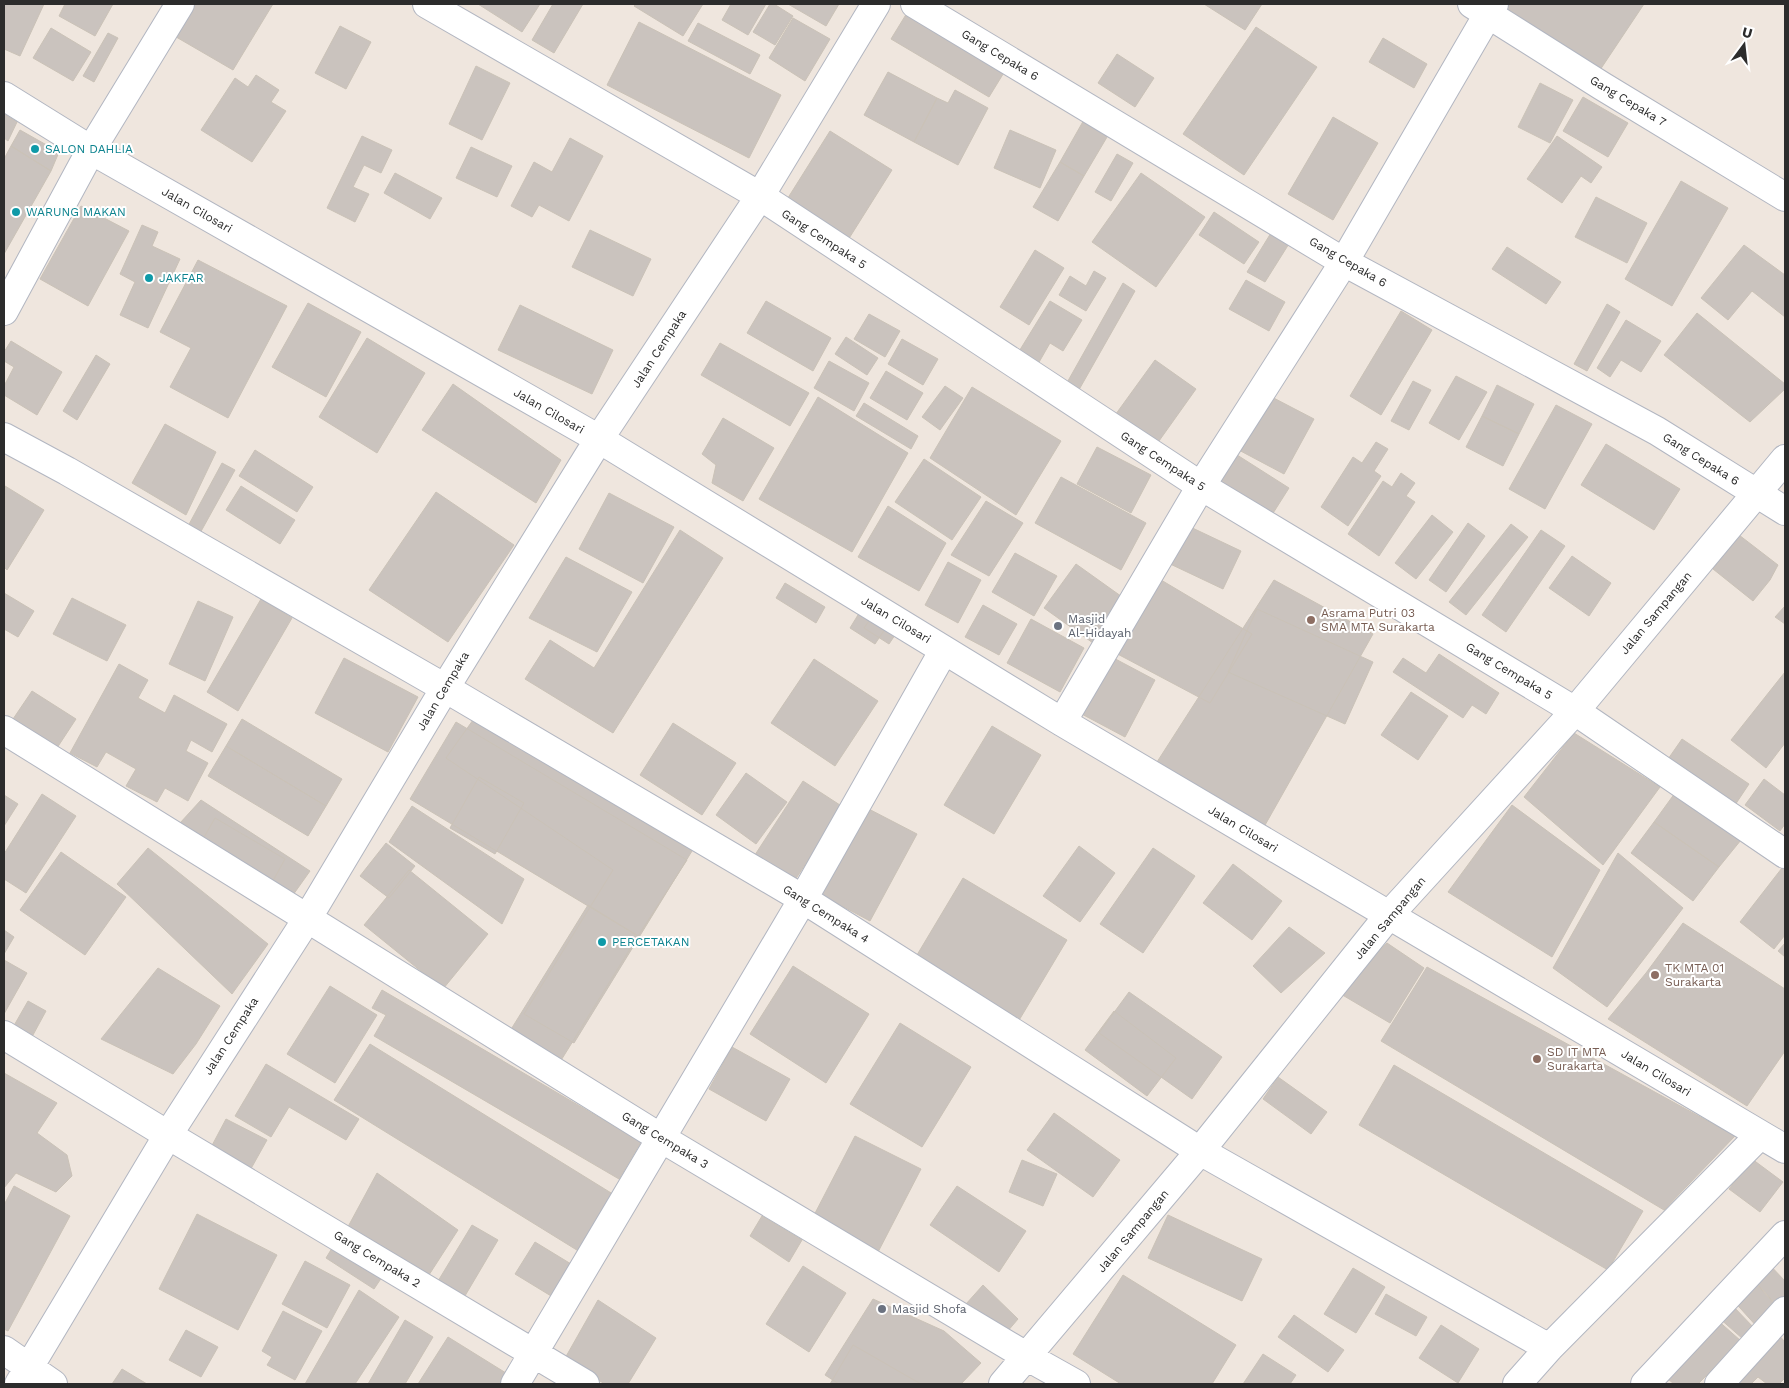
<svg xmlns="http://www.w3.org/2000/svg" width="1789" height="1388" font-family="'Work Sans',sans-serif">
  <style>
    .building { fill: #cac3be; stroke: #cac2b7 }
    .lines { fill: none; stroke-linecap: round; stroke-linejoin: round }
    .minor-casing { stroke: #b2b6c1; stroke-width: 30 }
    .minor { stroke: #fff; stroke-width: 28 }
    .culture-dot { fill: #0f9aa8; stroke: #fff; stroke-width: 2 }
    .education-dot { fill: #8d6e63; stroke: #fff; stroke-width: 2 }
    .worship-dot { fill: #6b7280; stroke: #fff; stroke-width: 2 }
    .labels { text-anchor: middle; stroke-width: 4; stroke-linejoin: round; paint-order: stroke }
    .street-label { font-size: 12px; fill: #2c2c2c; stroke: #fff }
    .culture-label { font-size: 12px; fill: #0d838f; stroke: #fff; text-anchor: start }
    .education-label { font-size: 12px; fill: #785e54; stroke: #fff; text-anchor: start }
    .worship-label { font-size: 12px; fill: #5b616d; stroke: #fff; text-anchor: start }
  </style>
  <rect width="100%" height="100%" fill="#efe6de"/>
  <path class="building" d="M4,4H44L20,56L4,49Z
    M65,4H113L95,36L59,16Z
    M189,4H273L233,70L171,34Z
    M478,4H540L522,32Z
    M553,4H583L554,53L532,40Z
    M636,4H703L683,36L634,6Z
    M731,4H766L748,35L722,20Z
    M770,4H774L793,16L775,45L753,32Z
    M788,4H839L826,26Z
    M1204,4H1262L1245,30Z
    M1504,4H1644L1600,70L1503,6Z
    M910,8L1008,66L989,97L891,39Z
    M793,18L830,39L805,81L769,58Z
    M639,22L781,95L749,158L607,85Z
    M698,23L760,55L750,74L688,41Z
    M340,26L371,42L346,89L315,73Z
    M1256,27L1317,67L1244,175L1183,134Z
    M51,28L91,52L73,81L33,58Z
    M108,33L118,38L94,82L83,76Z
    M1383,38L1427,64L1414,88L1369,62Z
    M1117,54L1154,78L1135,107L1098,83Z
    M476,66L510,83L482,140L449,124Z
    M888,72L937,98L914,142L864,115Z
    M256,75L279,90L271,102L286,111L252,162L201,130L235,78L248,87Z
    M1540,83L1573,100L1550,143L1518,127Z
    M955,90L988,108L958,165L914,142L937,98L948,103Z
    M1583,97L1628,123L1608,157L1563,131Z
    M4,114L17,122L8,141L4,138Z
    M1333,117L1378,143L1333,220L1288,194Z
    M1085,118L1110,132L1084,176L1060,162Z
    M20,130L59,152L51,171L11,146Z
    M1010,130L1056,150L1040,188L994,168Z
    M830,131L892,170L848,240L786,201Z
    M362,136L392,150L381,173L364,165L353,187L369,194L355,222L327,208Z
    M1557,136L1602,167L1591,183L1581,176L1562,203L1527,179Z
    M570,138L603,156L569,221L539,205L532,217L511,206L534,162L552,172Z
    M11,146L51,171L4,254V159Z
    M471,147L512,166L497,197L456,178Z
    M1117,154L1133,163L1111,201L1095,192Z
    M1060,162L1084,176L1058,221L1033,207Z
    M395,173L442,198L430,219L384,193Z
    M1141,173L1205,217L1156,287L1092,242Z
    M1681,181L1728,208L1672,306L1625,279Z
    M1596,197L1647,223L1627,263L1575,237Z
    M81,206L129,231L88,306L40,279Z
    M1214,212L1259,242L1244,264L1199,235Z
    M142,225L158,232L152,246L180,259L148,328L120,315L135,282L120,274Z
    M1274,228L1292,239L1265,282L1247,272Z
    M590,230L651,259L633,296L572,267Z
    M1744,245L1785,275V317L1752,291L1728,320L1701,298Z
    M1507,247L1561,282L1546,304L1492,269Z
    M1035,250L1064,268L1029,325L1000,307Z
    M198,260L287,306L228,418L170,387L191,348L160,332Z
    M1094,271L1106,278L1086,311L1059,295L1070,276L1086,286Z
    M1246,280L1285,302L1269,331L1229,309Z
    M1123,283L1135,291L1076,395L1064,388Z
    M766,301L831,338L813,371L747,333Z
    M1050,301L1082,320L1063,351L1050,343L1038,364L1018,353Z
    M308,303L361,332L326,397L272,367Z
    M1607,304L1620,312L1587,371L1574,364Z
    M520,305L613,350L592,394L498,350Z
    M1401,311L1432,330L1381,415L1350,396Z
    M1697,313L1785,384V389L1750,422L1664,355Z
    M869,314L900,331L885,357L854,339Z
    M1626,320L1661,341L1641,372L1621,360L1610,377L1597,368Z
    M846,337L878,358L867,375L835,354Z
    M367,338L425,373L377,453L319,417Z
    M902,339L938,359L923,385L888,364Z
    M11,341L62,372L37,415L4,395V386L14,367L4,361V352Z
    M720,343L809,393L790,426L701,375Z
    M96,355L110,364L77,420L63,411Z
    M1155,360L1196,389L1154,448L1113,418Z
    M829,361L869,383L854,411L814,388Z
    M886,371L923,393L907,420L870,398Z
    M1456,376L1487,392L1459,440L1429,423Z
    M1413,381L1431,390L1409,430L1391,421Z
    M453,384L561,460L536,503L422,430Z
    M1497,385L1534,404L1519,434L1482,416Z
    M945,386L963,398L940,430L922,417Z
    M972,387L1061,441L1016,515L930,458Z
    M1264,393L1314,419L1284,474L1235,448Z
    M818,397L908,453L852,552L759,499Z
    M864,403L918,436L911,449L856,416Z
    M1556,405L1592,424L1545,509L1509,489Z
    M1482,416L1519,434L1503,466L1466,447Z
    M723,418L774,448L743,501L712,483L716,465L702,454Z
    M165,424L216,452L186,515L132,483Z
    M1376,442L1388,449L1374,471L1381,476L1348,526L1321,507L1353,457L1362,463Z
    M1606,444L1680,489L1654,530L1581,485Z
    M1097,447L1151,475L1131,513L1077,484Z
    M255,450L313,487L297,512L239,476Z
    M1234,453L1289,488L1270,518L1214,483Z
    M924,459L981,497L952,540L895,502Z
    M222,463L235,470L199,535L187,528Z
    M1401,473L1415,483L1406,496L1415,502L1379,556L1348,534L1383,481L1392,487Z
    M1061,477L1146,523L1121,570L1035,523Z
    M5,486L44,510L7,570L4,567Z
    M241,486L295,520L280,544L226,510Z
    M436,492L514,545L448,642L369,590Z
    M609,493L674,527L643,583L579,549Z
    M986,501L1023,523L989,576L951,555Z
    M888,506L946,543L919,591L858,557Z
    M1432,515L1453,532L1416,579L1395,563Z
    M1468,523L1485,536L1446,592L1429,580Z
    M1184,524L1241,551L1223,589L1166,562Z
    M1511,524L1528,537L1466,615L1449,602Z
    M680,530L723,558L613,733L525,679L550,640L594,668Z
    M1541,530L1565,546L1506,632L1482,615Z
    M1739,535L1778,565L1770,580L1753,601L1713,569Z
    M1015,553L1057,576L1034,616L992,592Z
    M1572,556L1611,583L1589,616L1549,588Z
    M566,557L632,592L597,652L529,618Z
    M948,562L981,580L958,623L925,605Z
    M1076,564L1125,599L1093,643L1044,608Z
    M1156,577L1252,634L1210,703L1110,650Z
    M1274,580L1373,634L1260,834L1157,762Z
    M785,583L825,607L816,623L776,598Z
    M4,593L34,611L18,637L4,629Z
    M72,598L126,625L107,661L53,634Z
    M261,599L292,618L238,711L207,692Z
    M198,601L233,617L205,681L169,664Z
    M983,605L1017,624L999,655L965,637Z
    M1785,606V624L1775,617Z
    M1257,609L1373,662L1345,724L1228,672Z
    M861,610L887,626L875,644L850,628Z
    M876,611L901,626L889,644L864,628Z
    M1031,619L1084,648L1060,692L1007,663Z
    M1106,654L1155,680L1125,737L1076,711Z
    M1439,654L1499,693L1486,714L1472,705L1463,718L1393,672L1403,658L1426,673Z
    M344,658L418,697L388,752L315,713Z
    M814,659L878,701L835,766L771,723Z
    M119,664L148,680L138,698L165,713L174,695L227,724L212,752L191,740L186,751L208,763L188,801L165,788L157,802L126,786L136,769L106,752L97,767L70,753Z
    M1785,672V743L1766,768L1731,740Z
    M32,691L76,719L55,751L11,722Z
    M1411,692L1448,716L1418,760L1381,735Z
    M242,719L342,779L326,806L226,746Z
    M473,720L692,851L574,1043L524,1014L613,870L446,758Z
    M456,722L687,860L638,936L410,799Z
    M673,723L736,763L702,815L640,775Z
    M992,726L1041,755L994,834L944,805Z
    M1574,733L1660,787L1603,865L1524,797Z
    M1682,739L1749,784L1733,808L1666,762Z
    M226,746L326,806L308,836L208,776Z
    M746,773L787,802L756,844L716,815Z
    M479,777L524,803L495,854L450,828Z
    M1764,779L1785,795V824L1780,831L1745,805Z
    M803,781L843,807L791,886L751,861Z
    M1675,793L1741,840L1719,867L1654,822Z
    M42,794L76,816L26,893L4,879V854Z
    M4,795L18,804L4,826Z
    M201,800L310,871L288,902L180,823Z
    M861,805L917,834L870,921L814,891Z
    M1512,805L1600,870L1552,957L1448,892Z
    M412,806L524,879L502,924L389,842Z
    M215,818L285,859L269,888L199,846Z
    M1654,822L1719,867L1693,901L1631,853Z
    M386,843L415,866L389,898L360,876Z
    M1079,846L1115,873L1080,922L1043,896Z
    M148,848L268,944L232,994L117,884Z
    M1153,848L1195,876L1143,953L1100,924Z
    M61,852L126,897L85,955L20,910Z
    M1618,853L1683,908L1607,1007L1553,968Z
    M1233,864L1282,901L1252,940L1203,903Z
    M1782,868L1785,870V935L1774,949L1740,922Z
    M409,870L488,934L443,989L364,925Z
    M963,878L1067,940L1015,1027L911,965Z
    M588,905L638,936L560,1062L510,1031Z
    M1683,923L1785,989V1051L1747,1106L1608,1019L1646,973Z
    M1289,927L1325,953L1281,993L1253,966Z
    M4,930L14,937L4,954Z
    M1387,943L1424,968L1390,1023L1339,993Z
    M1785,943V957L1778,951Z
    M4,960L27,973L4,1014Z
    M793,966L869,1014L826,1083L750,1034Z
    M1427,967L1735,1136L1664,1210L1381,1041Z
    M158,968L220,1006L196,1044L173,1074L101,1039Z
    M330,986L377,1015L335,1083L287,1054Z
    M382,990L641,1142L619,1179L374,1036L386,1015L372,1008Z
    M1129,992L1222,1057L1192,1099L1099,1033Z
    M28,1001L46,1011L27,1046L8,1036Z
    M1114,1011L1176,1058L1147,1096L1085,1050Z
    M900,1023L971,1067L922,1147L850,1104Z
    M370,1044L616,1196L580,1252L334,1100Z
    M732,1047L790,1079L766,1121L709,1089Z
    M266,1064L359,1119L346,1140L289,1107L271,1137L235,1116Z
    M1394,1065L1643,1211L1608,1270L1359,1125Z
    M4,1073L57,1103L37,1133L67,1155L72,1176L56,1192L16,1173L4,1188Z
    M1278,1077L1327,1112L1311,1134L1263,1099Z
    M1054,1113L1120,1160L1093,1197L1027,1150Z
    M226,1119L267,1140L248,1174L208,1153Z
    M855,1136L921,1169L877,1254L811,1221Z
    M1752,1159L1783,1182L1760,1212L1729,1189Z
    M1022,1160L1057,1174L1043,1206L1009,1192Z
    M377,1173L458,1230L427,1278L343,1236Z
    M14,1186L70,1216L8,1331L4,1329V1205Z
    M957,1186L1026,1231L999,1272L930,1225Z
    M197,1214L277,1255L238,1330L159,1289Z
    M1168,1215L1262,1259L1242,1301L1148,1258Z
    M762,1216L802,1240L789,1262L750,1236Z
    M472,1225L498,1240L459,1306L432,1291Z
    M337,1240L386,1271L374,1289L326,1258Z
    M535,1242L576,1267L556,1299L515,1274Z
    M305,1261L350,1285L327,1328L282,1304Z
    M1766,1261L1785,1281V1304L1780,1309L1750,1276Z
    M803,1266L846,1293L809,1352L766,1324Z
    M1353,1268L1385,1287L1356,1333L1324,1314Z
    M1123,1275L1236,1345L1212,1384H1121L1073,1354Z
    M1752,1279L1780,1310L1759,1329L1731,1298Z
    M983,1285L1018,1319L1001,1339L966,1304Z
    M359,1290L399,1317L355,1384H305Z
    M1386,1294L1427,1317L1416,1336L1375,1314Z
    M873,1299L944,1331L981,1363L961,1384H839L825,1375Z
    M598,1300L656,1338L628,1384H605L564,1360Z
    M1731,1304L1755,1329L1743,1339L1718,1317Z
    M283,1311L322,1331L295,1380L267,1365L272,1357L262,1351Z
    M1294,1315L1344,1350L1328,1372L1278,1337Z
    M1715,1318L1741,1341L1698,1384H1674L1662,1374Z
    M405,1320L433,1337L405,1384H368Z
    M1441,1325L1479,1349L1458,1383L1419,1358Z
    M186,1330L218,1347L201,1377L169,1360Z
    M1776,1332L1785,1342V1378L1779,1384H1767L1758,1377L1751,1384H1740L1730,1375Z
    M448,1337L514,1378L510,1384H418Z
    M853,1345L921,1384H830Z
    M1263,1354L1296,1375L1290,1384H1243Z
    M122,1369L147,1384H112Z"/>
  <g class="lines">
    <g class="minor-casing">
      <path id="minor" d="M427,4L760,196L1201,486L1575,711L1785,854
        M915,4L1344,262L1657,431L1785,511
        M1472,4L1602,86L1785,197
        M4,96L91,150L599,439L1062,722L1785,1149
        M4,311L91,150L180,4
        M4,437L67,471L445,688L803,899L1200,1151L1549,1348
        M1062,722L1201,486L1344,262L1494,4
        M4,730L661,1138L1026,1356L1076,1384
        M4,1035L168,1135L585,1384
        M4,1350L53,1384
        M19,1384L168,1135L307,919L445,688L599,439L760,196L876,4
        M515,1384L803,899L944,650
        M1003,1384L1200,1151L1389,915L1575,711L1785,459
        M1517,1384L1549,1348L1760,1135
        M1645,1384L1785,1235
        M1719,1384L1785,1311"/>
    </g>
    <use href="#minor" class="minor"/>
  </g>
  <g class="culture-dot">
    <circle cx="35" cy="149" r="5"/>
    <circle cx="16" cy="212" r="5"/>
    <circle cx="149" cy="278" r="5"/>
    <circle cx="602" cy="942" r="5"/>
  </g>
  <g class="education-dot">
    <circle cx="1311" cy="620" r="5"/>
    <circle cx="1655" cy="975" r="5"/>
    <circle cx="1537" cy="1059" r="5"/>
  </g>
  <g class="worship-dot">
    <circle cx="1058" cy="626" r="5"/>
    <circle cx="882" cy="1309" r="5"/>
  </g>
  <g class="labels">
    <g class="street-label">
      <text transform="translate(1000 55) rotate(31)" y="4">Gang Cepaka 6</text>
      <text transform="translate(1628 101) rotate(31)" y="4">Gang Cepaka 7</text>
      <text transform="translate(197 210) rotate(30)" y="4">Jalan Cilosari</text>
      <text transform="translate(824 239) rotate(33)" y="4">Gang Cempaka 5</text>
      <text transform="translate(1348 262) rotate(30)" y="4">Gang Cepaka 6</text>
      <text transform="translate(659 349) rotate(-57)" y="4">Jalan Cempaka</text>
      <text transform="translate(549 411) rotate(30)" y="4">Jalan Cilosari</text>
      <text transform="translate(1701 459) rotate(32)" y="4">Gang Cepaka 6</text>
      <text transform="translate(1163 461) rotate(33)" y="4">Gang Cempaka 5</text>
      <text transform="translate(1656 613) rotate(-50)" y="4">Jalan Sampangan</text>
      <text transform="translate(896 620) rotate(31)" y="4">Jalan Cilosari</text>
      <text transform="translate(1509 671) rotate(31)" y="4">Gang Cempaka 5</text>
      <text transform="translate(443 691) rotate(-59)" y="4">Jalan Cempaka</text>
      <text transform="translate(1243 829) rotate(31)" y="4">Jalan Cilosari</text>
      <text transform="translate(826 914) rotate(32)" y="4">Gang Cempaka 4</text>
      <text transform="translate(1390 918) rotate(-50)" y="4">Jalan Sampangan</text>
      <text transform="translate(231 1036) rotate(-57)" y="4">Jalan Cempaka</text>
      <text transform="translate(1656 1073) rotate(31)" y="4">Jalan Cilosari</text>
      <text transform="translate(665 1140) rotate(31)" y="4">Gang Cempaka 3</text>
      <text transform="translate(1133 1231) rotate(-50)" y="4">Jalan Sampangan</text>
      <text transform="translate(377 1259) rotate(31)" y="4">Gang Cempaka 2</text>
    </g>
    <g class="culture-label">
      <text x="45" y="153">SALON DAHLIA</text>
      <text x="26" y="216">WARUNG MAKAN</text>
      <text x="159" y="282">JAKFAR</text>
      <text x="612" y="946">PERCETAKAN</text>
    </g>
    <g class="education-label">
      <text x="1321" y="617">Asrama Putri 03<tspan x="1321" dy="14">SMA MTA Surakarta</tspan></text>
      <text x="1665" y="972">TK MTA 01<tspan x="1665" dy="14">Surakarta</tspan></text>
      <text x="1547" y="1056">SD IT MTA<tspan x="1547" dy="14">Surakarta</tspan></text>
    </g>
    <g class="worship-label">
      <text x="1068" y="623">Masjid<tspan x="1068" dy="14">Al-Hidayah</tspan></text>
      <text x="892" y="1313">Masjid Shofa</text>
    </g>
  </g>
  <rect width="1789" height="1388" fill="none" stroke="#2c2c2c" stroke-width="10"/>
  <g transform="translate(1744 45) rotate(15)" stroke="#ffffff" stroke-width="4" paint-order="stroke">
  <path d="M0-4L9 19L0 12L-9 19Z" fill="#2c2c2c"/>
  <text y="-8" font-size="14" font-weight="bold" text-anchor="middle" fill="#2c2c2c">U</text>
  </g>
</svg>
